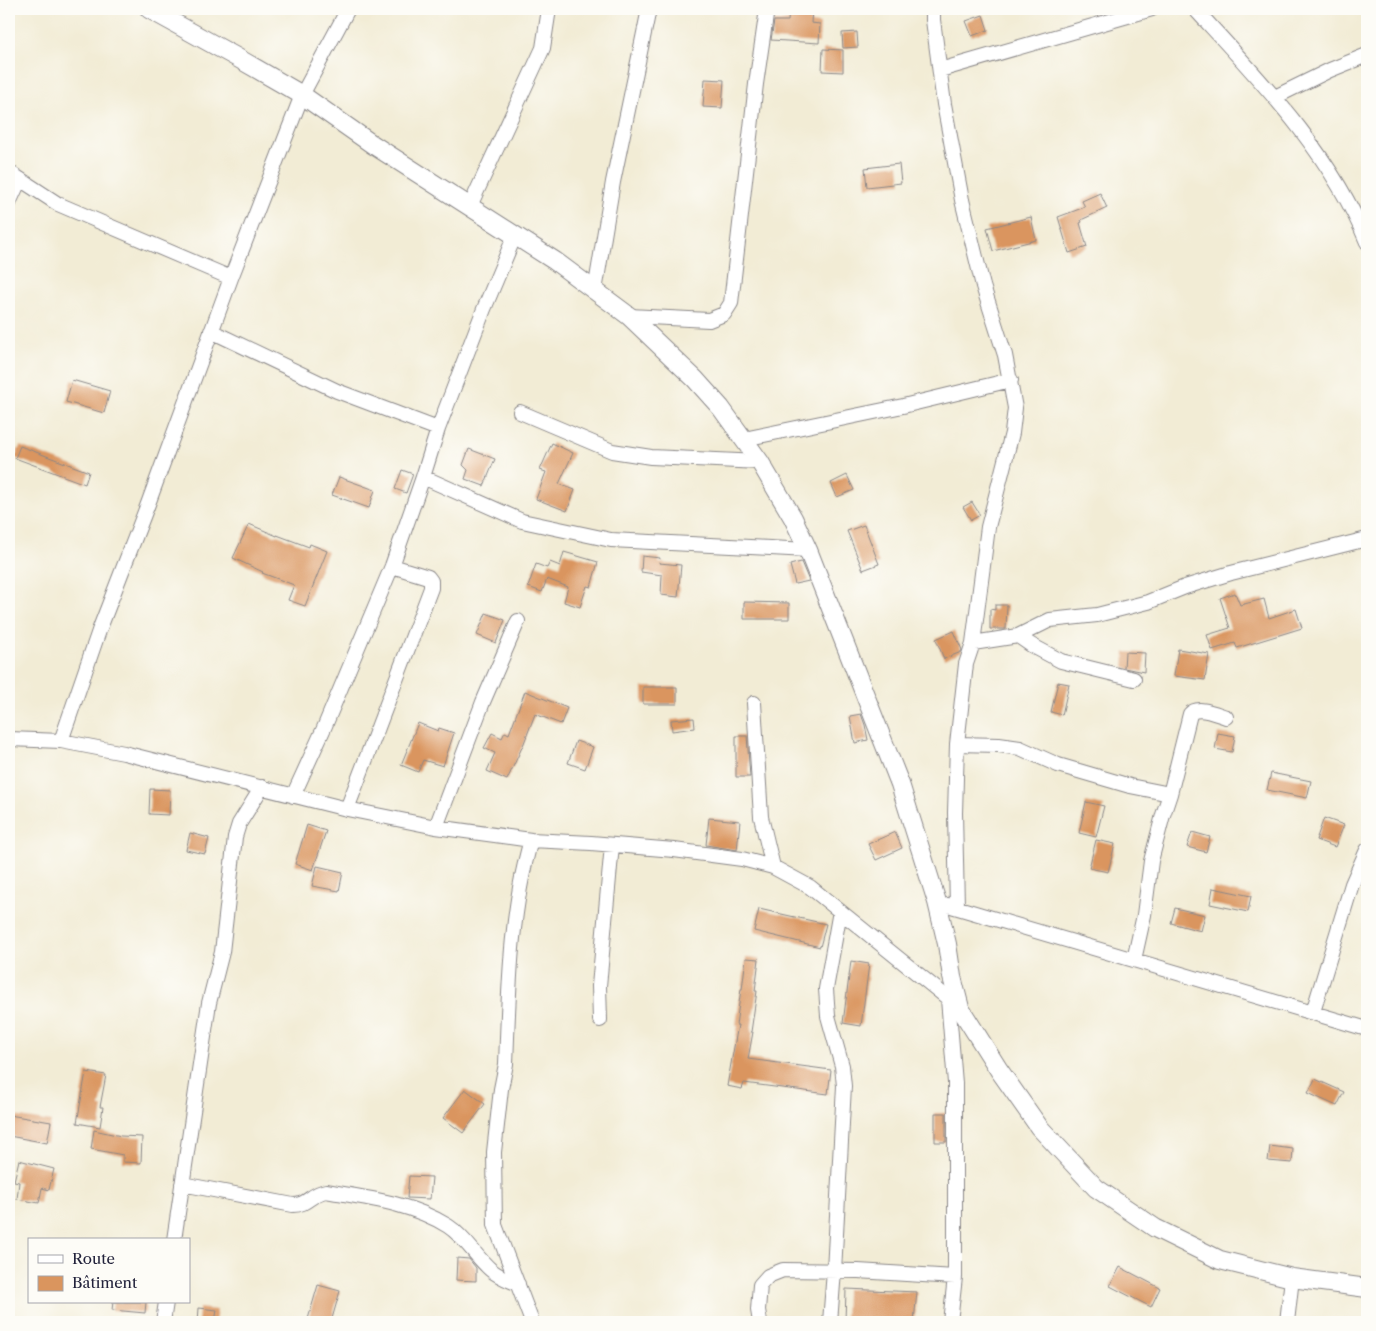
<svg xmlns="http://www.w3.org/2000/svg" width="1376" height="1331" font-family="'Libre Caslon Text',serif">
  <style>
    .building { fill: #da955e }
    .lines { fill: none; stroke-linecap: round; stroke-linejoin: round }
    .minor-casing { stroke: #8a8788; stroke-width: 16 }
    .tertiary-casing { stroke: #8a8788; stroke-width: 20 }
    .minor { stroke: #fff; stroke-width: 14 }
    .tertiary { stroke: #fff; stroke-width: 18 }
  </style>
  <rect width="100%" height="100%" fill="#fdfcf7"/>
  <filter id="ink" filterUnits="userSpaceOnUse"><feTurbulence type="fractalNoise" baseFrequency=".02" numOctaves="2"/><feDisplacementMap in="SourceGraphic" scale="10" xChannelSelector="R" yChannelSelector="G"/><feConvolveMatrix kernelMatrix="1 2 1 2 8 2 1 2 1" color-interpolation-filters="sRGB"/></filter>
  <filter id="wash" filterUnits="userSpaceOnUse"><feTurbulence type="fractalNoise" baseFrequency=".0096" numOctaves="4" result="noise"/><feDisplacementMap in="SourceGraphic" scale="20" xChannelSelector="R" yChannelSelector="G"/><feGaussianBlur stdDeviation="1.12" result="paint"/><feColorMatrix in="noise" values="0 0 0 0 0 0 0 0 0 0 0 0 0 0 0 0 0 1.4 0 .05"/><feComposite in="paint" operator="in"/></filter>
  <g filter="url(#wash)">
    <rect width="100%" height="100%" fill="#f2ecd5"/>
    <g id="blocks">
      <path class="building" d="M789,9H812L811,23L820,24L819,43L771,40L774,21H788Z
        M983,15L988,30L972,36L966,21Z
        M857,32L858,47L843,48L842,33Z
        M823,49L843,50V72L822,71Z
        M705,79L724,80L722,108L703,107Z
        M899,164L901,183L867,187L865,168Z
        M1100,193L1107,208L1081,220L1082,222L1080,223L1087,247L1069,253L1058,217L1085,207L1082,201Z
        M1031,217L1036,240L993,251L987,228Z
        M72,380L110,391L104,413L66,402Z
        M552,443L573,453L559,484L575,490L567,511L536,499L546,472L540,470Z
        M20,446L89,472L85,484L15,458Z
        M469,449L495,459L484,486L465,479L468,470L463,465Z
        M402,470L413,474L406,493L395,489Z
        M847,475L854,490L837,497L831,483Z
        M339,477L375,490L369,508L332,495Z
        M972,502L980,515L971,520L963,507Z
        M249,524L277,536V535L309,547L310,544L327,551L305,606L288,600L294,585L262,573L263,572L233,558Z
        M864,525L879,564L863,570L847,531Z
        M564,552L598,562L591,587L587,586L580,607L564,602L568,587L547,579L542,592L528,587L536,564L547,568L550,562L560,566Z
        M642,556L660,558L659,563L681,565L678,597L661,595L662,575L641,572Z
        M801,562L809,581L795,584L790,565Z
        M1235,593L1240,605L1264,599L1269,618L1296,609L1302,628L1237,648L1235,643L1212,650L1207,635L1230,628L1220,598Z
        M744,602L789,603V619H744Z
        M995,605H1007L1006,629H990V609L995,610Z
        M486,613L505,620L496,643L477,635Z
        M954,631L962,650L961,652L944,659L936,639Z
        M1178,649L1209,654L1205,680L1174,676Z
        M1125,652L1145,653L1144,672L1124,668Z
        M1058,682L1069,684L1062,715L1051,712Z
        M643,687H677V704H643Z
        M525,691L567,708L561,724L535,714L524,743L507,780L487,771L495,753L484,748L492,733L502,738L505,732L509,734Z
        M861,714L865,725L868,740L855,743L850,716Z
        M694,718L695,728L672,731L671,720Z
        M418,723L438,731L439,728L454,733L443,766L423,760L418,772L401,765Z
        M1218,733L1235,736L1232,752L1215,749Z
        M736,736H747L750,777H736Z
        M576,741L593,747L585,769L568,763Z
        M1271,773L1311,781L1307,798L1267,790Z
        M150,789L170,790L169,815L149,814Z
        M1086,802L1104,806L1096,837L1079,833Z
        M709,818L740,821L737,850L706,845Z
        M1324,818L1344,825L1335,847L1316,840Z
        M307,825L326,831L313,870L295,864Z
        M895,832L902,848L876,860L868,844Z
        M1192,832L1210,837L1206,852L1187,847Z
        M190,833L209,838L205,854L186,850Z
        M1096,840L1115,844L1108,872L1089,868Z
        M317,866L343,872L339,891L312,886Z
        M1213,888L1251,896L1248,912L1210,904Z
        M1175,908L1205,915L1201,931L1171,923Z
        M759,909L826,924L820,947L754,931Z
        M746,958L759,959L755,991H757L751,1032H753L748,1059L831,1070L828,1094L744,1083L742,1089L727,1086L738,1025H736L741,989H742Z
        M851,961L869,964L861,1026L843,1023Z
        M86,1072L106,1075L100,1107H103L100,1127L77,1123Z
        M1315,1079L1344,1092L1337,1106L1308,1093Z
        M465,1089L485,1104L463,1133L443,1118Z
        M935,1113H946V1142H935Z
        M9,1115L51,1122L47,1143L9,1136Z
        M94,1130L121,1136L142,1137L141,1163L123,1162V1155L91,1149Z
        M1270,1146L1293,1149L1292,1163L1268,1161Z
        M19,1160L54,1169L49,1190L42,1188L39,1203L17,1199L19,1182L14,1181Z
        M409,1176L432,1177L430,1199L407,1198Z
        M457,1258L469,1259L476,1268V1281L456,1280Z
        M1120,1267L1160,1288L1151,1307L1110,1286Z
        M318,1285L340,1291L331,1322H319L308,1319Z
        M846,1289L917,1292L914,1321L880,1319V1322H845Z
        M113,1302H146L145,1313L112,1310Z
        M199,1308L217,1310L215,1322H198Z"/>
    </g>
  </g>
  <g filter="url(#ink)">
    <use href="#blocks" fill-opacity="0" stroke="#8a8788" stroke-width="1"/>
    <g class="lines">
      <g class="minor-casing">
        <path id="minor" d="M933,9V20L944,104L962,200L983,286L1005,355L1015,408L1012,433L988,527L973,643L966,664L957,744L955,813L957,907
          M1195,9C1260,80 1330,151 1367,242
          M940,70L1152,9
          M1275,97L1330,70L1367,55
          M9,172L58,204L231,278
          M9,203L20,179
          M470,206L543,48L549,9
          M595,291L613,182L649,9
          M629,316L709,320L724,314L731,303L756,84L767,9
          M211,331L337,391L438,429
          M520,412L612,451L651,457L760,462
          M744,439L903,406L1011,380
          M423,477L522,521L611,540L808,550
          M1018,636L1031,645L1061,661L1134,679
          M973,643L1018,636L1050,620L1097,615L1148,602L1185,587L1231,573L1367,539
          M754,703L761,817L773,867
          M9,739L61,741L124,753L347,809L436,827L531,840L591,843L674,850L742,859L773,867L810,887L960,1008
          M61,741L100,628L148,504L231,278L302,95L348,9
          M957,744L999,745L1020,748L1058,765L1130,786L1170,794
          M293,796L324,728L392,566L423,477L438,429L484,309L515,235
          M347,809L431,588V581L428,577L392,566
          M436,827L483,702L518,621
          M531,840C510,913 509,989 506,1064L501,1089L494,1152L495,1225L532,1322
          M948,905L1367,1029
          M1134,960L1144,915L1151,861L1163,815L1170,794L1190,714C1198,705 1216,714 1226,717
          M948,999L955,1083V1277L950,1322
          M1313,1012L1352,884L1367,850
          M600,1020L599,986L612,845
          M182,1184L293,1205C308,1205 310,1194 326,1191C367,1198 411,1203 448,1226C465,1237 476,1257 491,1270C499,1277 509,1280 518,1284
          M174,1240L209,1003L222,952L235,837L239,824L262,787
          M163,1322L166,1302
          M760,1322L758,1310L760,1285L768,1276L783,1270L858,1271L955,1277
          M830,1322L834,1271L844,1086L842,1066L828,1016L826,989L840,911
          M1287,1322L1292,1278"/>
      </g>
      <g class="tertiary-casing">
        <path id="tertiary" d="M149,9L236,57L302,95L372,144L555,261L629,316L695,379L721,408L760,462L793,518L808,550L900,784L937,902L947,944L952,977L960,1008L999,1070L1039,1127L1096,1188L1155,1228L1220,1260L1292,1278L1367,1288"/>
      </g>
      <use href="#minor" class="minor"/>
      <use href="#tertiary" class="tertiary"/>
    </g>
  </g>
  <rect width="1376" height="1331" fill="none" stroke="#fdfcf7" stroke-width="30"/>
  <rect x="28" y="1238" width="162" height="65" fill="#fdfcf7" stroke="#a5a5ac"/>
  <rect x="38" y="1255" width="25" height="8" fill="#ffffff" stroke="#a5a5ac"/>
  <text x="72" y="1264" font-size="15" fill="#22223b">Route</text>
  <rect x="38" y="1276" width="25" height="15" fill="#da955e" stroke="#a5a5ac"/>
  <text x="72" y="1288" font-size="15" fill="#22223b">Bâtiment</text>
</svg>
